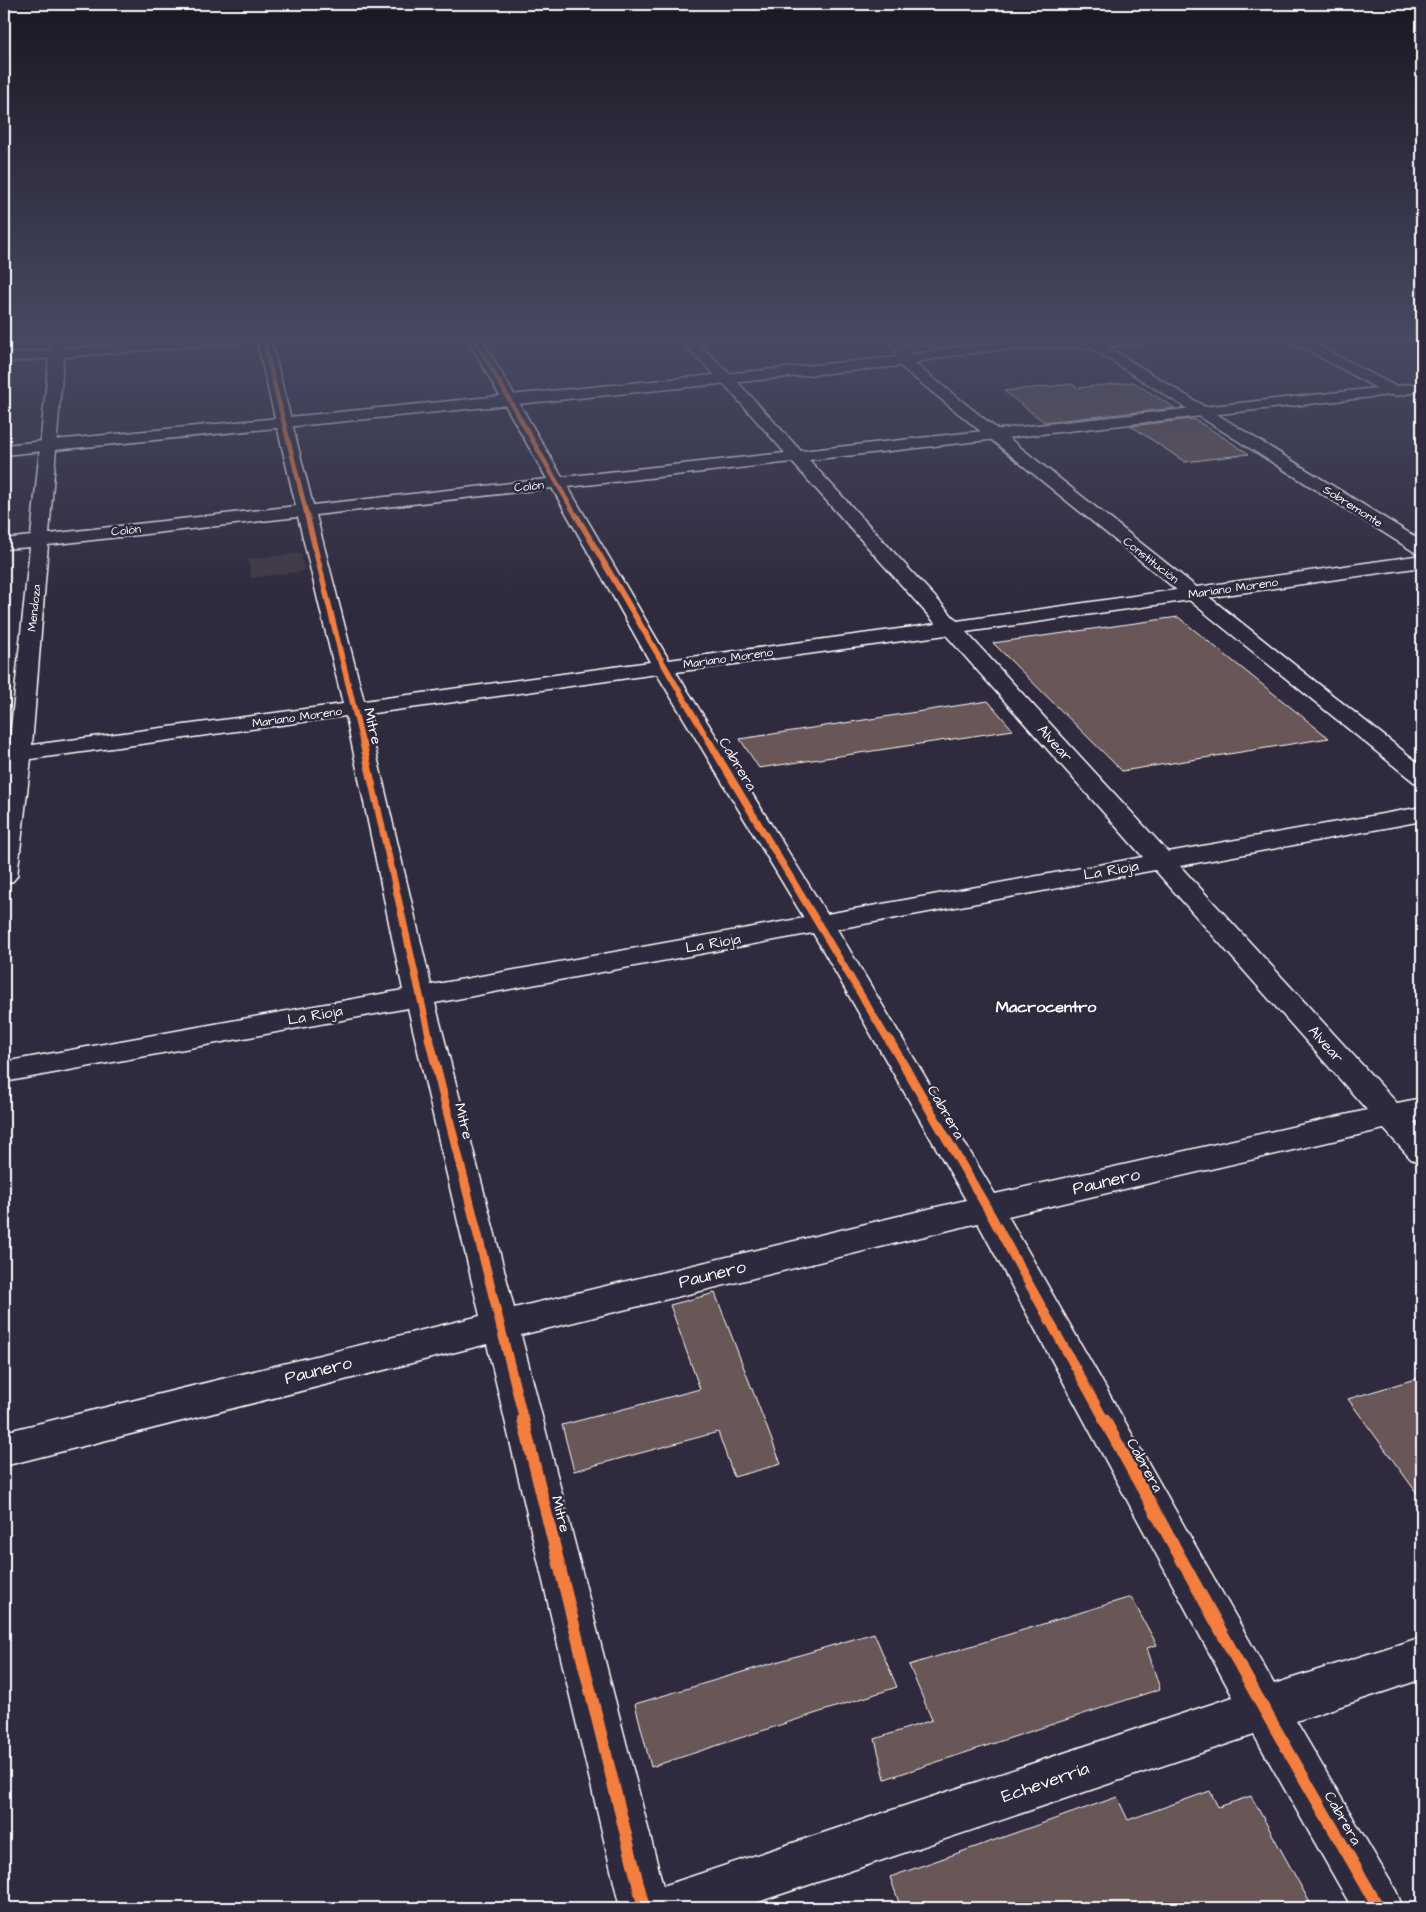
<svg xmlns="http://www.w3.org/2000/svg" width="1426" height="1912" font-family="'Architects Daughter',sans-serif">
  <style>
    .built { fill: #403744 }
    .green { fill: #576b64; stroke: #abb5b2 }
    .building { fill: #695656; stroke: #fff }
    .lines { fill: none; stroke-linecap: round; stroke-linejoin: round }
    .street-casing { stroke: #fff; stroke-width: 3 }
    .secondary-casing { stroke: #fff; stroke-width: 3 }
    .street { fill: #2f2a3d; fill-rule: evenodd }
    .secondary { fill: #2f2a3d; fill-rule: evenodd }
    .cycleway-far4-casing { stroke: #2f2a3d; stroke-width: 6 }
    .cycleway-far3-casing { stroke: #2f2a3d; stroke-width: 8 }
    .cycleway-far2-casing { stroke: #2f2a3d; stroke-width: 10 }
    .cycleway-far1-casing { stroke: #2f2a3d; stroke-width: 12 }
    .cycleway-casing { stroke: #2f2a3d; stroke-width: 15 }
    .cycleway-far4 { stroke: #f27e40; stroke-width: 4.5 }
    .cycleway-far3 { stroke: #f27e40; stroke-width: 5.5 }
    .cycleway-far2 { stroke: #f27e40; stroke-width: 7 }
    .cycleway-far1 { stroke: #f27e40; stroke-width: 9 }
    .cycleway { stroke: #f27e40; stroke-width: 12 }
    .labels { text-anchor: middle; stroke-width: 5; stroke-linejoin: round; paint-order: stroke }
    .far-street-label { font-size: 12px; fill: #fff; stroke: #2f2a3d }
    .street-label { font-size: 15px; fill: #fff; stroke: #2f2a3d }
    .neighbourhood-label { font-size: 16px; font-weight: bold; fill: #fff; stroke: #2f2a3d }
    .near-street-label { font-size: 18px; fill: #fff; stroke: #2f2a3d }
  </style>
  <rect width="100%" height="100%" fill="#2f2a3d"/>
  <filter id="ink" filterUnits="userSpaceOnUse"><feTurbulence type="fractalNoise" baseFrequency=".02" numOctaves="2"/><feDisplacementMap in="SourceGraphic" scale="10" xChannelSelector="R" yChannelSelector="G"/><feConvolveMatrix kernelMatrix="1 2 1 2 8 2 1 2 1" color-interpolation-filters="sRGB"/></filter>
  <g filter="url(#ink)">
    <path class="built" d="M301,553L304,571L251,578L248,559Z"/>
    <path class="green" d="M908,338H1045L936,349L918,346Z"/>
    <path class="building" d="M1133,382L1175,408L1044,422L1004,391L1072,384L1078,388Z
      M1192,419L1199,422L1249,454L1185,462L1131,426Z
      M1178,617L1329,738L1122,771L993,643Z
      M988,701L1013,730L759,768L740,739Z
      M715,1293L781,1464L734,1477L718,1432L574,1471L562,1425L700,1389L670,1305Z
      M1422,1377V1500L1348,1399Z
      M1131,1597L1157,1645L1147,1648L1160,1689L885,1779L875,1739L932,1720L909,1665Z
      M874,1633L897,1687L651,1767L635,1704Z
      M1210,1791L1218,1807L1251,1796L1313,1908H901L890,1877L1117,1797L1128,1820Z"/>
    <g class="lines">
      <g class="street-casing">
        <path id="street" d="M51,338H65L49,534L296,506L256,338H270L313,505L547,479L467,338H481L562,477L785,453L723,383L678,338H693L733,377L801,451L1376,388L1286,338H1304L1395,386L1422,383V391L1396,396L1390,395L809,460L957,621L1422,555V567L966,632L1168,852L1422,807V821L1180,866L1397,1103L1422,1098V1120L1414,1122L1422,1131V1163L1411,1159L1384,1129L1008,1216L1274,1684L1422,1637V1679L1296,1721L1396,1891L1403,1908H1352L1254,1735L740,1908H620L487,1344L4,1466V1432L480,1316L408,1008L4,1082V1062L403,990L346,716L31,759L17,876L13,881L4,884V787L7,762L4,763V749L9,748L30,547L4,549V539L31,536ZM792,462L936,624L669,660L568,487ZM552,488L650,662L364,701L316,515ZM298,517L343,704L32,745L48,545ZM946,635L1143,857L827,914L676,672ZM657,674L804,918L431,985L367,714ZM1155,870L1367,1110L995,1194L837,929ZM813,933L966,1200L514,1308L435,1003ZM978,1223L1233,1697L663,1886L521,1335Z"/>
      </g>
      <g class="secondary-casing">
        <path id="secondary" d="M189,338H251L244,342L4,362V354Z
          M884,338H900L911,349L910,355C992,338 1075,338 1157,338L1150,342L1108,347L1422,541V554L1416,553L1091,348C1036,345 968,351 914,363L1422,766V784L1414,782L900,366L4,455V445L896,357L897,350Z"/>
      </g>
      <use href="#street" class="street"/>
      <use href="#secondary" class="secondary"/>
      <g class="cycleway-far4-casing">
        <path id="cycleway-far4" d="M263,338L307,516
          M474,338L576,516"/>
      </g>
      <g class="cycleway-far3-casing">
        <path id="cycleway-far3" d="M307,515L363,745
          M576,515L711,745"/>
      </g>
      <g class="cycleway-far2-casing">
        <path id="cycleway-far2" d="M363,743L430,1040
          M710,743L888,1040"/>
      </g>
      <g class="cycleway-far1-casing">
        <path id="cycleway-far1" d="M429,1038L524,1421
          M888,1038L987,1208L1105,1421"/>
      </g>
      <g class="cycleway-casing">
        <path id="cycleway" d="M523,1419L644,1908
          M1104,1419L1264,1709L1379,1908"/>
      </g>
      <use href="#cycleway-far4" class="cycleway-far4"/>
      <use href="#cycleway-far3" class="cycleway-far3"/>
      <use href="#cycleway-far2" class="cycleway-far2"/>
      <use href="#cycleway-far1" class="cycleway-far1"/>
      <use href="#cycleway" class="cycleway"/>
    </g>
  </g>
  <linearGradient id="sky" x2="0" y2="1"><stop stop-color="#1a1722"/><stop offset="0.56" stop-color="#474a62"/><stop offset="1" stop-color="#474a62" stop-opacity="0"/></linearGradient>
  <rect width="1426" height="606" fill="url(#sky)"/>
  <g class="labels">
    <g class="far-street-label">
      <text transform="translate(529 486) rotate(-6)" y="4">Colón</text>
      <text transform="translate(1353 506) rotate(32)" y="4">Sobremonte</text>
      <text transform="translate(126 530) rotate(-6)" y="4">Colón</text>
      <text transform="translate(1151 560) rotate(38)" y="4">Constitución</text>
      <text transform="translate(1233 588) rotate(-8)" y="4">Mariano Moreno</text>
      <text transform="translate(34 608) rotate(-84)" y="4">Mendoza</text>
      <text transform="translate(728 658) rotate(-8)" y="4">Mariano Moreno</text>
      <text transform="translate(297 717) rotate(-8)" y="4">Mariano Moreno</text>
    </g>
    <g class="street-label">
      <text transform="translate(373 726) rotate(77)" y="5">Mitre</text>
      <text transform="translate(1055 743) rotate(48)" y="5">Alvear</text>
      <text transform="translate(738 764) rotate(59)" y="5">Cabrera</text>
      <text transform="translate(1111 870) rotate(-10)" y="5">La Rioja</text>
      <text transform="translate(713 943) rotate(-10)" y="5">La Rioja</text>
      <text transform="translate(315 1015) rotate(-10)" y="5">La Rioja</text>
      <text transform="translate(1326 1044) rotate(48)" y="5">Alvear</text>
      <text transform="translate(946 1112) rotate(60)" y="5">Cabrera</text>
      <text transform="translate(464 1121) rotate(76)" y="5">Mitre</text>
      <text transform="translate(1145 1465) rotate(61)" y="5">Cabrera</text>
      <text transform="translate(561 1514) rotate(76)" y="5">Mitre</text>
      <text transform="translate(1343 1818) rotate(60)" y="5">Cabrera</text>
    </g>
    <g class="neighbourhood-label">
      <text x="1046" y="1012">Macrocentro</text>
    </g>
    <g class="near-street-label">
      <text transform="translate(1106 1181) rotate(-13)" y="6">Paunero</text>
      <text transform="translate(712 1274) rotate(-14)" y="6">Paunero</text>
      <text transform="translate(318 1370) rotate(-14)" y="6">Paunero</text>
      <text transform="translate(1045 1782) rotate(-19)" y="6">Echeverría</text>
    </g>
  </g>
  <rect width="1426" height="1912" fill="none" stroke="#2f2a3d" stroke-width="20"/>
  <rect x="10" y="10" width="1406" height="1892" fill="none" stroke="#fff" stroke-width="2" filter="url(#ink)"/>
</svg>
